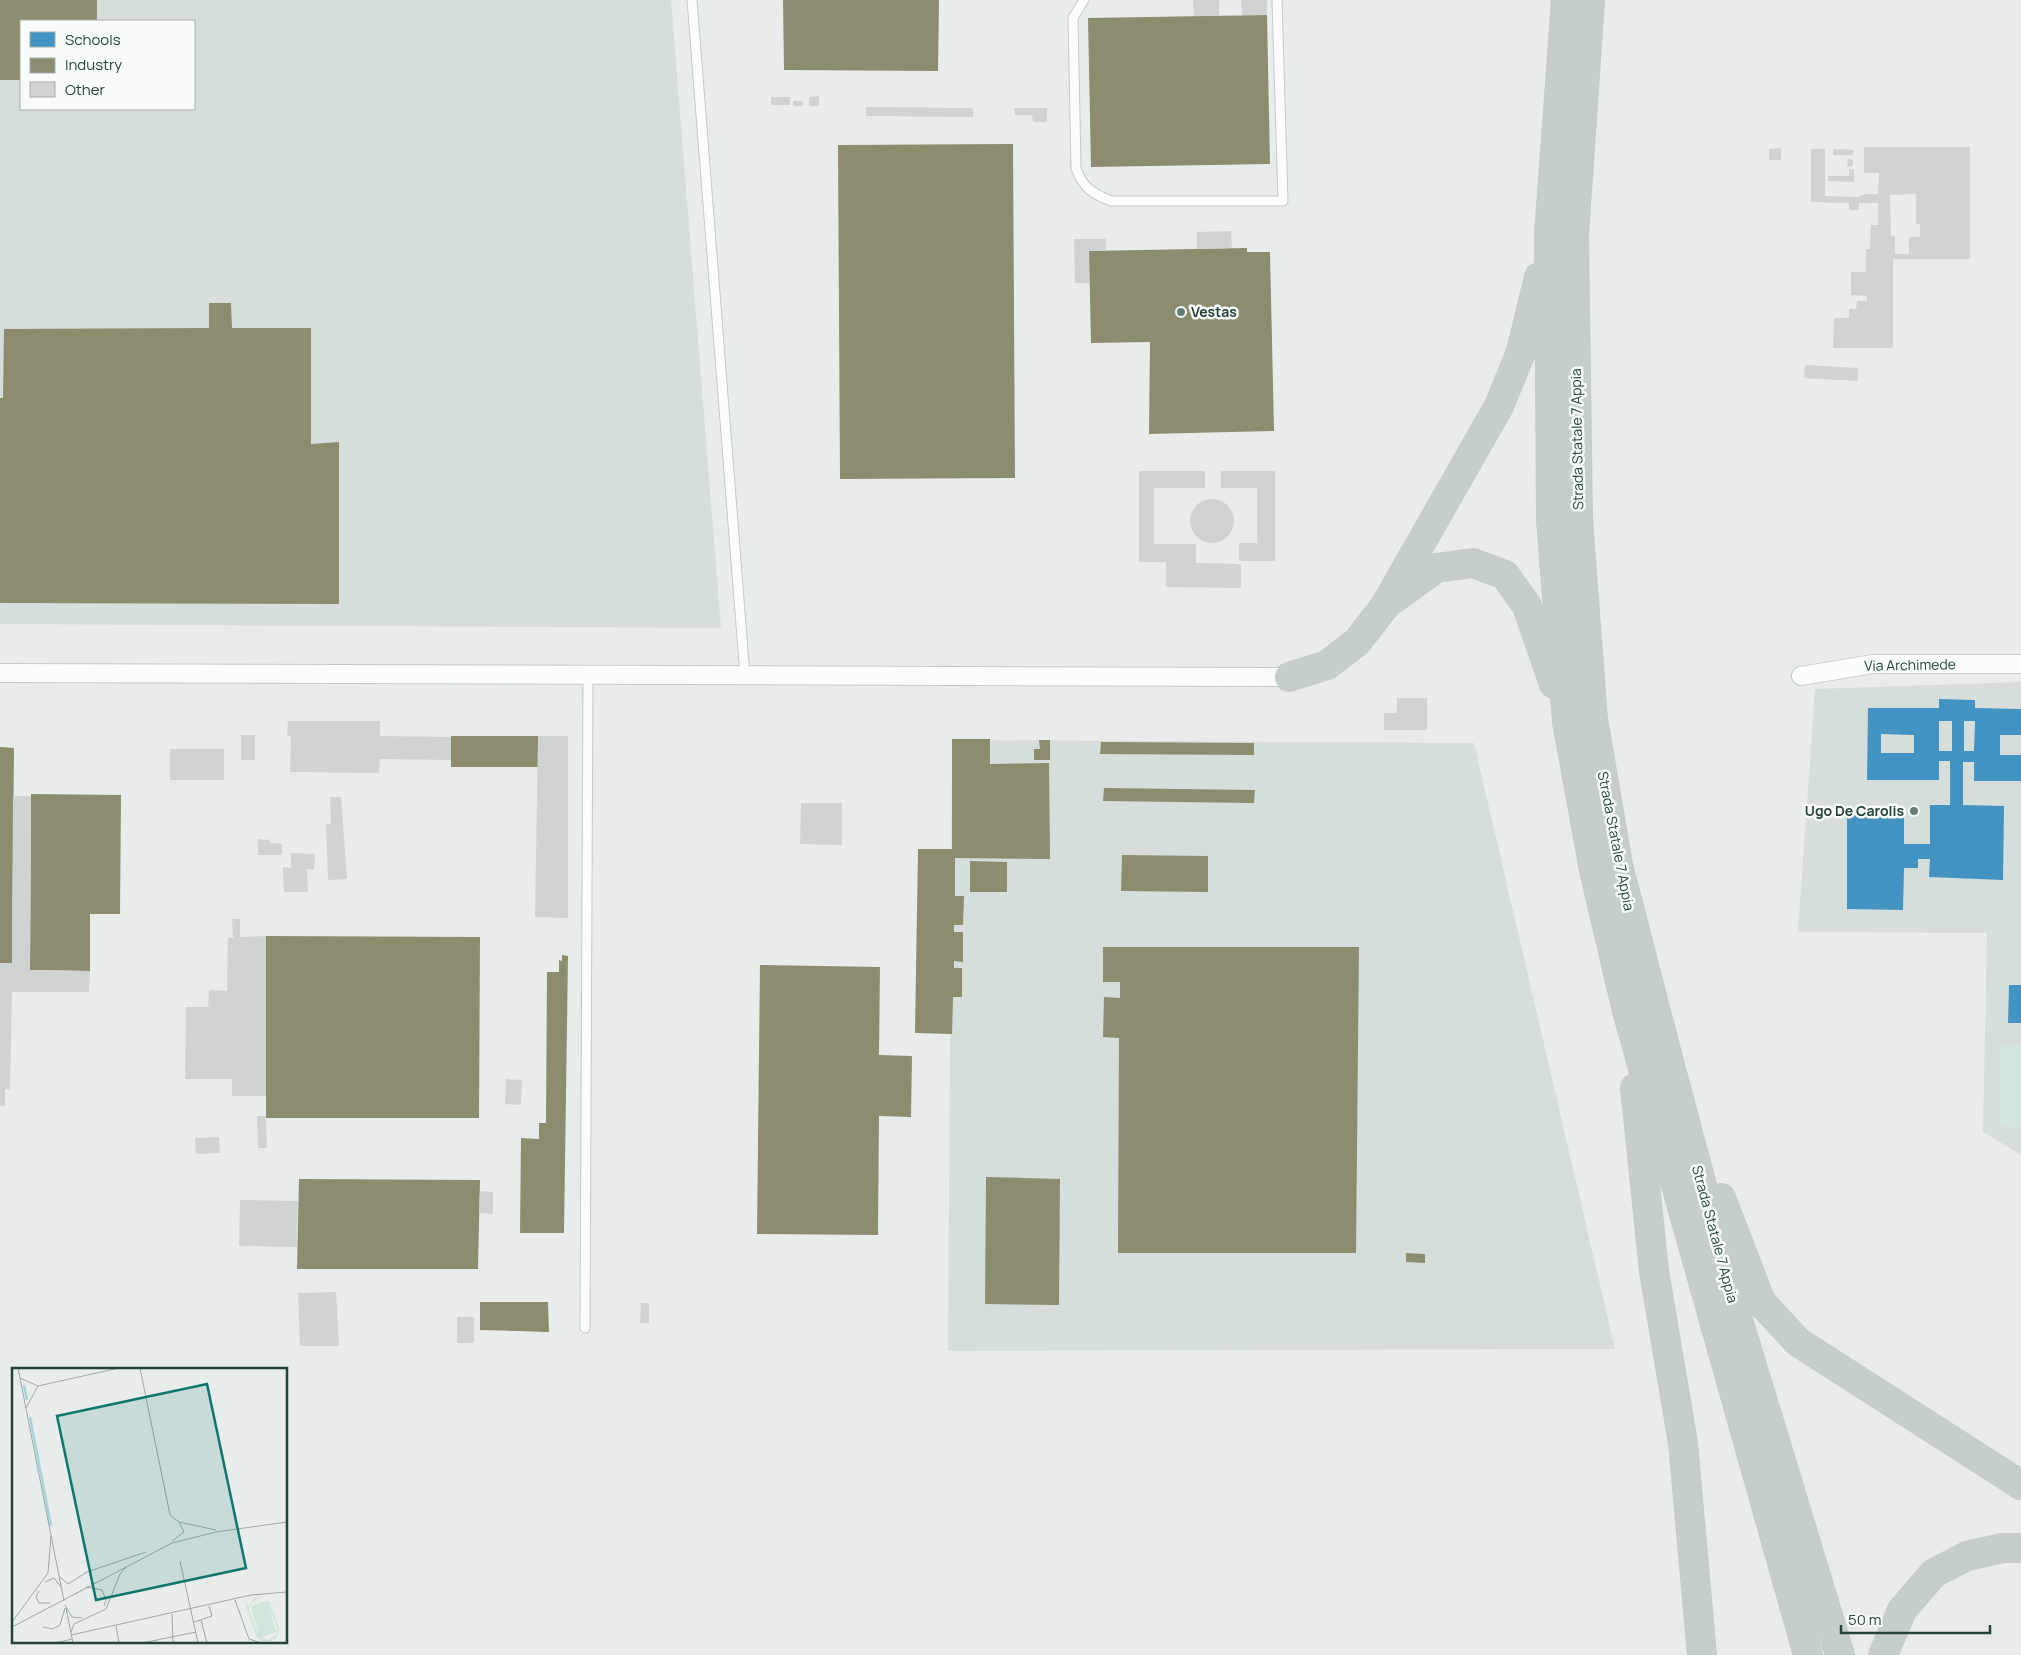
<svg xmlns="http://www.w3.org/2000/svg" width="2021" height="1655" font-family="Manrope,sans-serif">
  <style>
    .built { fill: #d6dedb; fill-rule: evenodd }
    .green { fill: #d1e6d8 }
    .schools { fill: #4393c3; fill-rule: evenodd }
    .industry { fill: #8c8c6e }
    .building { fill: #cfd4d2; fill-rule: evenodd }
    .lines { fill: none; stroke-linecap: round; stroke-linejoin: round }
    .service-casing { stroke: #c5cac8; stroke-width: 11 }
    .minor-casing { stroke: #c5cac8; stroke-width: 20 }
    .trunk-casing { stroke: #c3ccc9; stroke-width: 30 }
    .service { stroke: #fcfcfc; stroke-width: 9 }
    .minor { stroke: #fcfcfc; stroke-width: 18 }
    .trunk { stroke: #c6cecc; stroke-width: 28 }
    .poi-dot { fill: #697e78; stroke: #f7fbf9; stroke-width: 2 }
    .labels { text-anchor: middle; stroke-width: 5; stroke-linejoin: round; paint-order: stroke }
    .poi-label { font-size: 14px; font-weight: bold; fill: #24423a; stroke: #f7fbf9; text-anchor: start }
    .street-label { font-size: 14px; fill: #24423a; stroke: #f7fbf9 }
    .inset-river { fill: none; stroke: #a9d4db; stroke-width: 2.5 }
    .inset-road { fill: none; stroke: #9aa9a4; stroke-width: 1 }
    .view { fill: #0f766e; fill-opacity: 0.15; stroke: #0f766e; stroke-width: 2.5 }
    .inset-edge { fill: none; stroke: #24423a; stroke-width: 2.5 }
  </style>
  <rect width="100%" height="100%" fill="#e8edeb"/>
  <path class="built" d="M0,0H671L721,628L0,624ZM21,21H194V109H21Z
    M2021,682V1155L1983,1132L1987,933L1798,932L1815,689Z
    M952,740L1474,743L1615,1349L948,1351Z"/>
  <path class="green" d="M2001,1045L2021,1046V1127L1999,1126Z"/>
  <path class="schools" d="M1939,699L1975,700V708L2021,709V735H2000V755H2021V781H1974V762H1963V805L2004,806L2003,880L1929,877L1930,859H1918V868H1904L1903,910L1847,909V812H1904V844H1930V805H1950V761H1939V780H1867L1868,708H1939ZM1939,721H1952V751H1939ZM1964,721H1975L1974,751H1964ZM1881,734L1914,735V753H1881Z
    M2009,985H2021V1023H2008Z"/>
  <path class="industry" d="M0,0H97V21H21V80H0Z
    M783,0H939L938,71L784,70Z
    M1267,15L1270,164L1091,167L1088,18Z
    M1013,144L1015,478L840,479L838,145Z
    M1247,248V252H1270L1274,431L1149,434L1150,342L1091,343L1089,251Z
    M209,303H231L232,328H311V444L339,442V604L0,603V398H3L4,329L209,328Z
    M451,736H538V767H451Z
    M952,739H990V764L1049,763L1050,859L955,858V896H964L963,925H954V932H963V962L954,961V968H962V997H953L952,1034L915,1033L918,849H952Z
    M1039,740H1050V760H1034V749H1040Z
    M1101,742L1254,743V755L1100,754Z
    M0,747L14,748L12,963H0Z
    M1104,788L1255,790L1254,803L1103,801Z
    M31,794L121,795L120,914H90V971L30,970Z
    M1122,855L1208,856V892L1121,891Z
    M970,861L1007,862V892H970Z
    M266,936L480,937L479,1118H266Z
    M1103,947H1359L1356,1253H1118L1119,1038L1103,1037L1104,997L1120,998V982H1103Z
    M562,955L568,956L564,1233H520L521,1138L539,1139V1123H546L547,972H559V960L562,961Z
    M760,965L880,967L879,1055L912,1056L911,1117L879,1116L878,1235L757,1234Z
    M986,1177L1060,1179L1059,1305L985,1304Z
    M299,1179L480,1180L478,1269H297Z
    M1406,1253L1425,1254V1263L1406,1262Z
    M480,1302H548L549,1332L480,1330Z"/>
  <path class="building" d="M1193,0H1219V16H1194Z
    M1241,0H1267V15H1242Z
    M819,96V106H809V97Z
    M771,97H790V105H771Z
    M793,101H803V106H793Z
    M866,107L973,108V117L866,116Z
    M1014,108H1047V122H1033L1032,115H1015Z
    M1864,147H1970V259H1893V348H1833L1834,318H1849V309H1856L1857,301H1867V296L1851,295V272H1866V249H1870L1871,225H1878V203H1859V210H1849V203L1811,202V149H1825V196L1857,197L1865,194H1878L1879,173H1864ZM1916,194V224H1920V237H1909V254H1895V236H1891L1890,195Z
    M1781,148V160H1769V149Z
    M1833,149L1854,150L1853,155H1833Z
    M1848,159L1853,160V166L1847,167Z
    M1849,169H1854V182L1828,181V176H1849Z
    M1231,231L1232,248L1197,249V232Z
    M1074,239H1106V251H1089V283H1075Z
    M1805,365L1858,368V381L1804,378Z
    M1139,471H1205V488H1154V544H1196V563L1241,564V588L1166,587V562H1139Z
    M1221,471H1275V561H1239V543H1257V488H1221Z
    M1190 521a22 22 0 1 1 44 0a22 22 0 1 1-44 0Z
    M1397,698H1427V730H1384V713H1397Z
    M288,721H380V736L451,737V760L380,759L379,773L290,772L291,736H287Z
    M241,735H255V760H241Z
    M538,736H568V918L535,917Z
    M170,749H224V780H170Z
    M13,796H31L30,970L90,971L89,992H12L10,1089H5V1106H0V963H12Z
    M330,797H341L347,879L328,880L326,824H331Z
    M801,803H842V845L800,844Z
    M258,839L270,840V843L282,844V855H258Z
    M291,853L315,854L314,870L307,869L308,892H284L283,867L291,868Z
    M232,919H240V937L266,936V1096H232V1079H185L186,1007H208L209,990L227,991L228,938H233Z
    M506,1079L522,1080L521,1105L505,1104Z
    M257,1116H266L267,1148H258Z
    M219,1137L220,1153L196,1154L195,1138Z
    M480,1191L493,1192V1214L479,1213Z
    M240,1200L298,1201L297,1247L239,1246Z
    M336,1292L339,1346H300L298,1293Z
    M641,1303H649V1323H640Z
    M457,1317H474V1343H457Z"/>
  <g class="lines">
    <g class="service-casing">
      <path id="service" d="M692,0L745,676
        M1084,0L1073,18L1076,168C1082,187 1093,194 1111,201H1283L1277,0
        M585,1328L588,675"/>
    </g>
    <g class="minor-casing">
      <path id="minor" d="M0,673L1289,677
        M1801,676L1873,664H2021"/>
    </g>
    <g class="trunk-casing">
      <path id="trunk" d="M1566,0L1549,234L1551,521L1567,722L1594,870L1627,1011L1808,1655
        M1590,0L1574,235L1578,520L1593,719L1618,865L1669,1062L1736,1313L1840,1655
        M1392,600L1436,568L1473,563L1505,575L1527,606L1554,684
        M1289,677L1327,665L1357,642L1385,606L1499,406L1521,352L1539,277
        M1635,1088L1654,1271L1683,1443L1702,1655
        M1721,1198L1761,1302L1798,1342L2021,1485
        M1883,1655L1902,1610L1934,1573L1967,1556L2003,1548H2021"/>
    </g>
    <use href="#service" class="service"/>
    <use href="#minor" class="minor"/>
    <use href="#trunk" class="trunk"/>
  </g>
  <g class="poi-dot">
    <circle cx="1181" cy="312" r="5"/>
    <circle cx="1914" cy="811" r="5"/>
  </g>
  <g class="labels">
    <g class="poi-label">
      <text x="1191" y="317">Vestas</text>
      <text x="1904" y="816" text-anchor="end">Ugo De Carolis</text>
    </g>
    <g class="street-label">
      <text transform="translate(1577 439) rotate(-91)" y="5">Strada Statale 7 Appia</text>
      <text transform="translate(1910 665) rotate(-1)" y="5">Via Archimede</text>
      <text transform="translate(1616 841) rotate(79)" y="5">Strada Statale 7 Appia</text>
      <text transform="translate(1715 1234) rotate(75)" y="5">Strada Statale 7 Appia</text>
    </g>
  </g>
  <g transform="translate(12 1368)">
    <rect width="275" height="275" fill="#e8edeb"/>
    <path d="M244,229L258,234L267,260L265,269L258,273H250L244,268L232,231L236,238ZM248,230L254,233L239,238L247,269L237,242L239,235ZM255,234L265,260L264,267L257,272L248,270L264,264Z" fill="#d1e6d8" fill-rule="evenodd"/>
    <path class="inset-river" d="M12,17L15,32M18,49L39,158"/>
    <path class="inset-road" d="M6,0L52,233M128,0L158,147M8,10L26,18L107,0M14,40L26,18M158,147L167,154L204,162M160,173L172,164L167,154M168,193L186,275M48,209L56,216L75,204L134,184M33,214L42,210L49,219M74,219L90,222L94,232L92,238M27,223L24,229L27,235H38M223,232L237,271L249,275M53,237L60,249L70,250M54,240L61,275M160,246L161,275M189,252L195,275M0,254L36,205L39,168M182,254L200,248L197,238M104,258L107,275M0,259L160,175L204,164L275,154M31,259L41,261L48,257L53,240M59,264L62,256L94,241L108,206L114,199M59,267L239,227L275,224M43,275L60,271M130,275L184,264"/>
    <path class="view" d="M195,16L234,200L84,232L45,48Z"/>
    <rect width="275" height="275" class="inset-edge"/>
  </g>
  <rect x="20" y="20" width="175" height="90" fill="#f7fbf9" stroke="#a3b1ad"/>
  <rect x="30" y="32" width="25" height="15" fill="#4393c3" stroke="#a3b1ad"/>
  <text x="65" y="45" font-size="15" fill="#24423a">Schools</text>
  <rect x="30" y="58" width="25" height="15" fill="#8c8c6e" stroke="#a3b1ad"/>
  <text x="65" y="70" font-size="15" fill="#24423a">Industry</text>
  <rect x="30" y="82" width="25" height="15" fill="#cfd4d2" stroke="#a3b1ad"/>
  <text x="65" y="95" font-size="15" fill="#24423a">Other</text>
  <path d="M1841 1625v8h149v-8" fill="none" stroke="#24423a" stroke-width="2.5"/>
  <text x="1848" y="1625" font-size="15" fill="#24423a" stroke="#f7fbf9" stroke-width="4" paint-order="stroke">50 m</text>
</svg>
